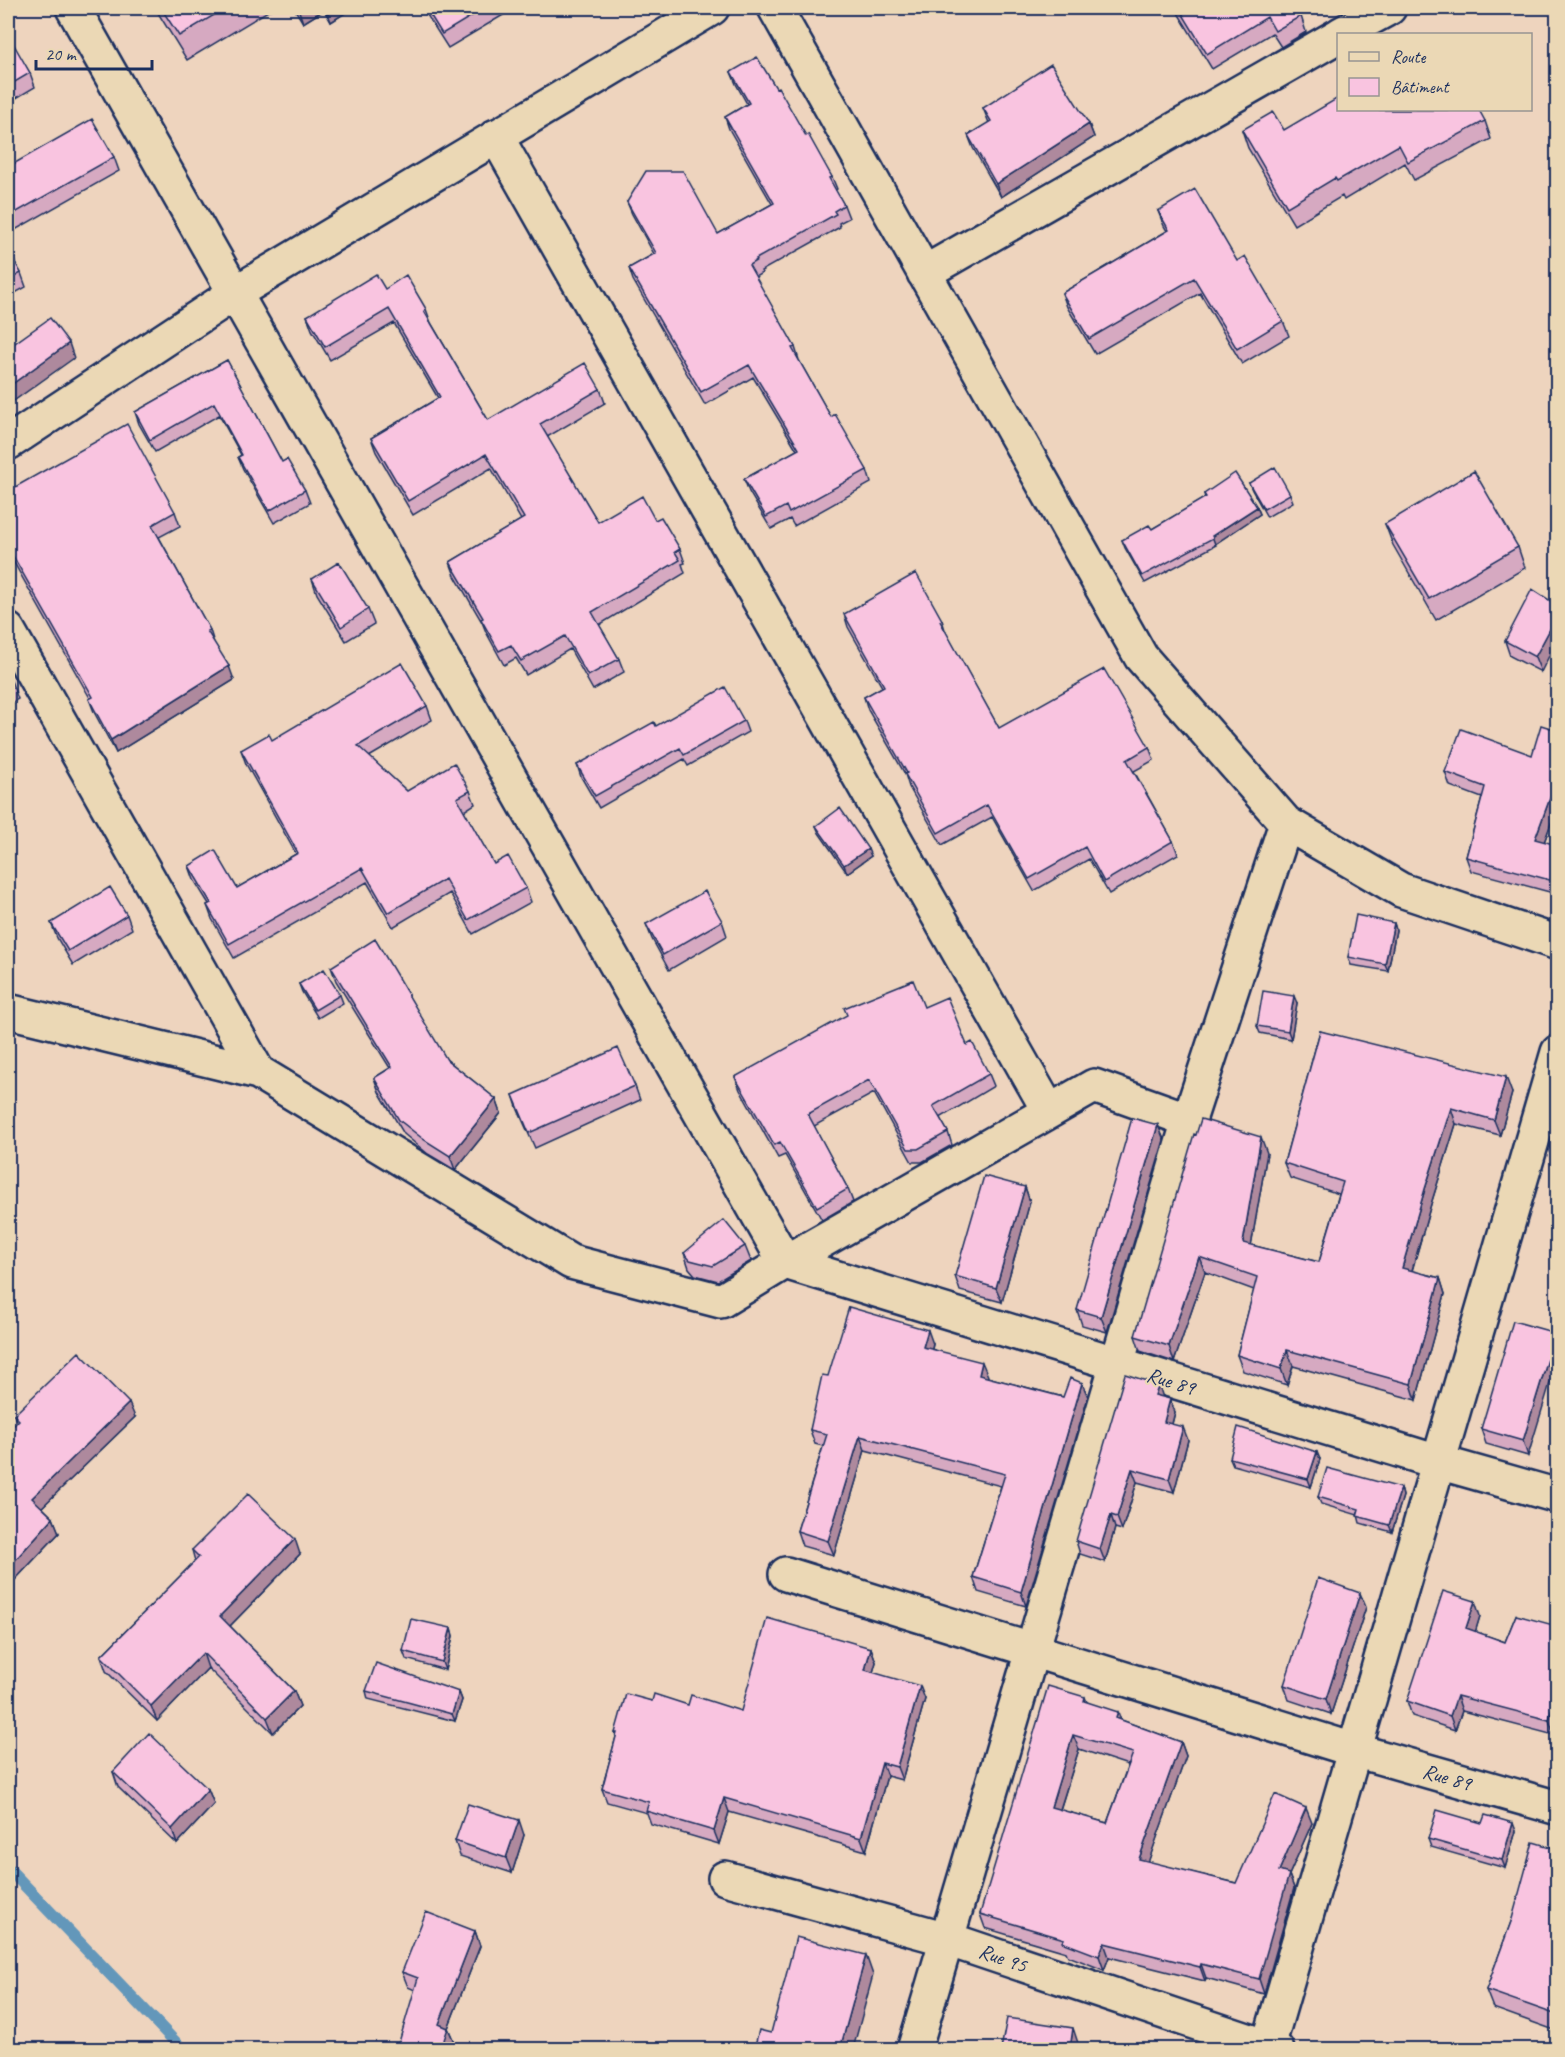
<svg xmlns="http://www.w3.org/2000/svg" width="1565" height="2057" font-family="Caveat,sans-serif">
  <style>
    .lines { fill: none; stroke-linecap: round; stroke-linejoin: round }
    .stream { stroke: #6497ba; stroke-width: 12 }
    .minor-casing { stroke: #1b2f5e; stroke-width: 38 }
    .secondary-casing { stroke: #1b2f5e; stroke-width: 38 }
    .minor { stroke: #ebd8b5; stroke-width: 33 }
    .secondary { stroke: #ebd8b5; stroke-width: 33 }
    .wall { fill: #d6a9c1; stroke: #1b2f5e; stroke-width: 1.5; fill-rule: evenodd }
    .shaded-wall { fill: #ae899d; stroke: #1b2f5e; stroke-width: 1.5 }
    .building { fill: #f9c4e0; stroke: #1b2f5e; stroke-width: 1.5; fill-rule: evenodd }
    .labels { text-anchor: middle; stroke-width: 4.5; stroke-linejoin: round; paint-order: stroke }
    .street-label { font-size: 21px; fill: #1b2f5e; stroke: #ebd8b5 }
  </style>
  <rect width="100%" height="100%" fill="#eed4be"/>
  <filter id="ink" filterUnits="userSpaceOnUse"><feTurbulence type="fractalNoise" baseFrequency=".0167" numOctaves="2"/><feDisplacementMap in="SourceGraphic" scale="12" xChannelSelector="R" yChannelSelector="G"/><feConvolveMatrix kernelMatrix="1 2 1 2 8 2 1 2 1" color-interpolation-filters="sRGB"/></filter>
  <g filter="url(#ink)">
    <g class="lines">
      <path class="stream" d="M8,1868L183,2050"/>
      <g class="minor-casing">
        <path id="minor" d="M73,8L785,1262
          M775,8L1141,657L1286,823L1401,890L1558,943
          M1341,34L1389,8
          M496,136L1049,1111
          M924,273L1338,36
          M8,630L258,1072
          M8,1011L258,1072L571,1262L721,1301L785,1262L1094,1086L1189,1120
          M785,1262L1438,1462L1558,1496
          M786,1574L1354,1750L1558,1808
          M725,1878L947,1939L1277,2050
          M914,2050L1189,1120L1286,823
          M1267,2050L1558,1052"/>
      </g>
      <g class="secondary-casing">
        <path id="secondary" d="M8,443L235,293L712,8"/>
      </g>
      <use href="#minor" class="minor"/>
      <use href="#secondary" class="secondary"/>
    </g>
    <path class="wall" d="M155,8H273L187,60Z
      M294,8H353L331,22L324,10L303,23Z
      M425,8H515L448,48L427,15Z
      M1175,8H1296L1301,16L1306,32L1281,47L1272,33L1212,69Z
      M8,37L30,73L35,87L8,103Z
      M731,72L776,88L832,177L837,189L835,190L844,205L849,218L839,223L840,227L761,271L762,273L755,277L795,347L799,360L831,417L867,470L871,483L794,526L790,519L771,529L749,492L744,479L797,450L753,377L705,405L633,280L629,268L654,254L632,214L627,202L718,234L772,204L729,129L725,117L747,104L736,84Z
      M983,108L1089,124L1094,137L1001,197L973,148L968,135L989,123Z
      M1338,110L1485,121L1491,139L1414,180L1405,163L1344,200L1342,196L1294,225L1248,148L1242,130H1284Z
      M114,157L119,171L8,234V167Z
      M1158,211L1237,261L1283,321L1289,336L1242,364L1200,293L1095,354L1067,307L1062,293L1167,231L1164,226Z
      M8,250L21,273L26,287L8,297Z
      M385,289L426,309L431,323L488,420L600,389L605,403L547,437L598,522L655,520L680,549L685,563L682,564L685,573L599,625L619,659L624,672L593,690L570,649L526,675L516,658L504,665L486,632L482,622L455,576L450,562L521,520L491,468L413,515L376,452L371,438L438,398L394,323L330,360L312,330L307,316Z
      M227,360L282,462L305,490L310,503L274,523L243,469L238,457L241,455L219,415L155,452L139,424L135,412Z
      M1249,483L1290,494L1293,502L1267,517L1252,490Z
      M8,491L175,512L180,526L159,537L210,630L214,643L234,680L116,753L94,712L89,699L90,698L8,552Z
      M1204,494L1257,507L1260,514L1215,544L1216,545L1145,583L1125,548L1122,540L1152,529L1205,498Z
      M1385,524L1518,547L1525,568L1436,620L1393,545Z
      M312,579L368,609L374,624L346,641L317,594Z
      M1557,605L1541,672L1510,656L1505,641Z
      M844,614L942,620L946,633L999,728L1149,747L1154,760L1134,771L1173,841L1178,854L1109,894L1089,859L1034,891L992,817L942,845L909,787L905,774L868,710L864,697L882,687L848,627Z
      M8,673L18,699L8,705Z
      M427,706L432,720L369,757L407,791H470L475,804L464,811L494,864L526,888L531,902L473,934L450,893L393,927L367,882L234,958L212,919L207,905L209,904L194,880L189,866L237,888L296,854L246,764L241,750L272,740Z
      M744,721L748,732L688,766L684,759L599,808L581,777L577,765L656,726Z
      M1532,755L1557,807L1544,842L1557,845V894L1471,871L1466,857L1482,798L1450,786L1445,772Z
      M816,826L871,856L847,873L819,833Z
      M127,915L132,929L73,965L57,938L51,923Z
      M722,921L727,936L669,970L652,939L646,924Z
      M1394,923L1396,930L1388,971L1351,965L1348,957Z
      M331,967L496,1099L501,1113L455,1170L428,1154L404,1134L379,1092L374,1078L390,1068L336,981Z
      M299,984L340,995L343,1003L318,1018L302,992Z
      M1297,1003L1291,1039L1260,1033L1257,1026Z
      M924,1007L967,1045L989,1074L994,1086L940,1118L948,1132L952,1145L922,1162H912L874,1093L814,1126L848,1189L853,1202L822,1220L785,1155L778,1158L740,1090L735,1077Z
      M1320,1031L1512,1093L1500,1135L1456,1124L1431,1204L1412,1271L1440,1278L1445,1294L1416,1400L1293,1366L1287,1385L1243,1371L1237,1355L1254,1290L1205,1272L1174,1362L1140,1351L1135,1336L1267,1153L1251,1245L1319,1262L1339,1194L1290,1178L1284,1163Z
      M635,1086L640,1100L535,1148L518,1110L513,1095Z
      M1158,1125L1164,1140L1107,1332L1082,1325L1077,1310Z
      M1025,1187L1030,1202L1002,1302L960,1291L955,1276Z
      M745,1246L751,1261L718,1281L695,1275L689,1268L684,1253Z
      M1557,1338L1528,1456L1486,1444L1481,1429Z
      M933,1344L932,1349L987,1377L1063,1397L1082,1383L1088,1397L1026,1606L978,1592L973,1577L1001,1486L865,1450L834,1555L802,1546L797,1531L823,1446L815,1444L810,1430L828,1376Z
      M1163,1397L1175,1412L1172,1424L1188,1440L1174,1492L1137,1482L1122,1530L1115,1528L1105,1562L1080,1554L1076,1541Z
      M14,1415L135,1417L42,1507L53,1518L59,1533L12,1583L8,1579V1431L17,1422Z
      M1230,1458L1320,1459L1311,1487L1233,1465Z
      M1401,1488L1403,1496L1392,1532L1360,1523L1358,1515L1321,1504L1318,1497Z
      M192,1550L300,1554L230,1626L294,1691L300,1706L273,1733L208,1668L157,1721L106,1671L101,1656L195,1561Z
      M1366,1607L1331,1714L1289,1700L1284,1685Z
      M1516,1615L1554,1735L1462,1711L1455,1730L1412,1716L1407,1701L1480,1616L1475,1632L1505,1642Z
      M451,1628L453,1636L445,1670L406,1659L403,1651Z
      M871,1648L876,1662L873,1672L925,1699L902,1780L887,1776L866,1851L729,1812L719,1844L651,1824L647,1813L607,1802L602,1789L616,1737L615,1733L652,1701L741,1711Z
      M366,1691L459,1692L462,1700L455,1721L368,1699Z
      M1085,1697L1087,1702L1121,1720L1181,1742L1186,1756L1148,1862L1236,1883L1312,1823L1289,1875L1294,1888L1264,1994L1206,1978L1205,1981L1109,1957L1104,1970L1068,1956L1066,1952L985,1928L980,1914ZM1079,1749L1128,1765L1107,1823L1060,1810Z
      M113,1772L208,1789L214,1804L177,1844L118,1787Z
      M1482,1823L1516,1831L1505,1868L1431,1847L1428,1839Z
      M524,1835L512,1873L460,1856L455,1841Z
      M1557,1849V2031L1493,2008L1486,1990L1512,1919Z
      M475,1931L480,1946L448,2028L454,2042L415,1990L408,1987L402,1972Z"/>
    <path class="shaded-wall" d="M298,8H323L324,10L303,23Z
      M326,8H353L331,22Z
      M1089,124L1094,137L1001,197L996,184Z
      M69,343L74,358L8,405V387Z
      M1257,507L1260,514L1215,544L1212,536Z
      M1557,616V640L1541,672L1535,657Z
      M229,666L234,680L116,753L111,740Z
      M1557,779V807L1540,853L1535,839Z
      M868,849L871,856L847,873L844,865Z
      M1394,923L1396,930L1388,971L1385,964Z
      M1294,996L1297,1003L1291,1039L1288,1031Z
      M1506,1077L1512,1093L1500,1135L1494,1120Z
      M496,1099L501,1113L455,1170L450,1156Z
      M1451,1108L1456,1124L1431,1204L1408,1284L1402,1268L1425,1189Z
      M1158,1125L1164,1140L1107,1332L1101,1317Z
      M1261,1137L1267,1153L1249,1258L1243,1243Z
      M1025,1187L1030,1202L1002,1302L996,1288Z
      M1199,1257L1205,1272L1174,1362L1169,1346Z
      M1440,1278L1445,1294L1416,1400L1411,1384Z
      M928,1330L933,1344L929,1361L923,1347Z
      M1556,1333L1557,1338V1360L1528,1456L1523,1441Z
      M1287,1350L1293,1366L1287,1385L1281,1369Z
      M982,1362L988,1376L984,1389L979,1375Z
      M1082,1383L1088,1397L1026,1606L1021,1592Z
      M1159,1385L1163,1398L1155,1395Z
      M1170,1399L1175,1412L1169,1435L1164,1422Z
      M129,1403L135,1417L37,1512L32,1498Z
      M1183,1427L1188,1440L1174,1492L1169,1479Z
      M860,1436L865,1450L834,1555L828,1541Z
      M1317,1452L1320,1459L1311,1487L1308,1479Z
      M1132,1469L1137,1482L1122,1530L1117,1517Z
      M1401,1488L1403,1496L1392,1532L1389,1525Z
      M1111,1515L1115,1528L1105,1562L1100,1549Z
      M53,1518L59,1533L12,1583L8,1570V1568Z
      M295,1539L300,1554L225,1631L220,1616Z
      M1360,1593L1366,1607L1331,1714L1326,1699Z
      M1475,1601L1480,1616L1472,1643L1466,1628Z
      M451,1628L453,1636L445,1670L442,1662Z
      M871,1648L876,1662L870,1683L865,1670Z
      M203,1653L208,1668L157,1721L151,1706Z
      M920,1686L925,1699L902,1780L897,1767Z
      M1557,1688V1722L1554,1735L1549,1720Z
      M294,1691L300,1706L273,1733L267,1718Z
      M459,1692L462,1700L455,1721L452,1714Z
      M1457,1696L1462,1711L1455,1730L1450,1716Z
      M1118,1712L1123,1726L1116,1718Z
      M1073,1735L1079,1749L1056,1822L1051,1807Z
      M1181,1742L1186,1756L1144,1874L1139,1859Z
      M882,1763L887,1776L866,1851L861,1838Z
      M208,1789L214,1804L177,1844L172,1829Z
      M724,1798L729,1812L719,1844L714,1831Z
      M1306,1808L1312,1823L1289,1875L1294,1888L1264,1994L1259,1979L1279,1871Z
      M519,1820L524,1835L512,1873L506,1858Z
      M1513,1823L1516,1831L1505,1868L1502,1860Z
      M475,1931L480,1946L448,2028L454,2042L451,2049H441L439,2024Z
      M1104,1943L1109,1957L1104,1970L1099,1956Z
      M866,1955L873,1975L853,2049H840Z
      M1201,1964L1206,1978L1205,1981L1200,1967Z
      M1073,2028L1078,2043L1077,2049H1070Z"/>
    <path class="building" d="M161,8H226L179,36Z
      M426,8H485L442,34Z
      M1179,8H1296L1301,16L1275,31L1267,17L1207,54Z
      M9,36L30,73L8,86V37Z
      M757,57L776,88L778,87L806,136L808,134L832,177L829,178L844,205L834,211L836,214L756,259L757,260L749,265L795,347L792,348L831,417L835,414L867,470L789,513L786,506L766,517L744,479L799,449L749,365L701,392L629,268L656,253L627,202L646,171H683L718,234L774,203L725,117L749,103L731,72Z
      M1051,64L1089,124L996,184L968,135L991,121L983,108Z
      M1338,98V110H1479L1485,121L1408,162L1399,145L1337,181L1335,178L1287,207L1242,130L1273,112L1284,130Z
      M92,119L114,157L8,217V167Z
      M1195,189L1237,261L1245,256L1283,321L1237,349L1194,278L1089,339L1062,293L1169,230L1158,211Z
      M8,250L21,273L8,281Z
      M376,274L385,289L406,275L426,309L424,311L488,420L585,363L600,389L540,424L598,522L642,496L655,520L661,517L680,549L675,552L680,560L592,612L619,659L588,676L565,636L521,661L511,645L499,651L481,619L483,618L450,562L524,518L486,454L408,501L371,438L440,397L389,309L325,347L307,316Z
      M50,318L69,343L8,387V348Z
      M227,360L282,462L287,459L305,490L269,511L238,457L242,455L214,403L150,440L135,412Z
      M127,424L175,512L152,525L210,630L207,631L229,666L111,740L89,699L93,697L8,547V491Z
      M1275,467L1290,494L1264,509L1249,483Z
      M1474,471L1518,547L1429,599L1385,524Z
      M1235,473L1257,507L1212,536L1213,538L1142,576L1122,540L1149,525L1152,529L1206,497L1204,494Z
      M339,562L368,609L341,627L312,579Z
      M916,573L942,620L940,621L999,728L1104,669L1149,747L1127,760L1173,841L1104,882L1085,847L1029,879L987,805L938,833L905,774L907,773L864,697L884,686L844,614Z
      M1532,589L1557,605V616L1535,657L1505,641Z
      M402,663L427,706L358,746L407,791L454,763L470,791L457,798L494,864L508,856L526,888L468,920L445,879L388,913L362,868L229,944L207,905L211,903L189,866L215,850L237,888L298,853L241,750L269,734L272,740Z
      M8,676L11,682L8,684Z
      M725,687L744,721L684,755L680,748L595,796L577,765L654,722L656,726Z
      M1541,725L1557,730V779L1535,839L1557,845V882L1466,857L1485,787L1445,772L1461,729L1532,755Z
      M840,808L868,849L844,865L816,826Z
      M110,887L127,915L68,951L51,923Z
      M705,891L722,921L663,955L646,924Z
      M1356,915L1394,923L1385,964L1348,957Z
      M375,939L447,1060L496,1099L450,1156L423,1139L399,1120L374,1078L392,1067L331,967Z
      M324,969L340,995L315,1010L299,984Z
      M913,980L924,1007L947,997L967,1045L972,1042L989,1074L933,1106L948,1132L918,1149H908L869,1080L808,1114L848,1189L817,1207L780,1142L774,1145L735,1077L847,1015L844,1008Z
      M1263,991L1294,996L1288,1031L1257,1026Z
      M1320,1031L1506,1077L1494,1120L1451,1108L1425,1189L1402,1268L1440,1278L1411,1384L1287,1350L1281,1369L1237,1355L1257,1277L1199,1257L1169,1346L1135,1336L1194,1134L1196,1135L1201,1119L1261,1137L1243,1243L1319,1262L1343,1182L1284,1163Z
      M618,1048L635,1086L529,1133L513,1095Z
      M1132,1118L1158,1125L1101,1317L1077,1310Z
      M984,1176L1025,1187L996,1288L955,1276Z
      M724,1220L745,1246L713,1266L690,1260L684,1253Z
      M849,1307L928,1330L923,1347L982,1362L979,1375L1063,1397L1070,1378L1082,1383L1021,1592L973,1577L1005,1474L860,1436L828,1541L797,1531L827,1434L810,1430L822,1375L828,1376Z
      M1513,1321L1556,1333L1523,1441L1481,1429Z
      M79,1352L129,1403L32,1498L53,1518L8,1568V1431L19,1420L14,1415Z
      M1125,1374L1159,1385L1155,1395L1170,1399L1164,1422L1183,1427L1169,1479L1132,1469L1117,1517L1111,1515L1100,1549L1076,1541Z
      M1238,1427L1317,1452L1308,1479L1230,1458Z
      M1327,1468L1401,1488L1389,1525L1357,1516L1359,1509L1318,1497Z
      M248,1494L295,1539L220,1616L294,1691L267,1718L203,1653L151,1706L101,1656L199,1557L192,1550Z
      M1318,1578L1360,1593L1326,1699L1284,1685Z
      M1443,1591L1475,1601L1466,1628L1505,1642L1516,1615L1557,1626V1688L1549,1720L1457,1696L1450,1716L1407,1701Z
      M767,1618L871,1648L865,1670L920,1686L897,1767L882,1763L861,1838L724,1798L714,1831L646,1811L649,1802L602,1789L617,1733H615L626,1694L652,1701L654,1694L688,1705L691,1695L741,1711Z
      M411,1619L451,1628L442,1662L403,1651Z
      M376,1663L459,1692L452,1714L366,1691Z
      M1048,1686L1085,1697L1084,1701L1118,1712L1116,1718L1181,1742L1139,1859L1236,1883L1275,1794L1306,1808L1279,1871L1289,1874L1259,1979L1201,1964L1200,1967L1104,1943L1099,1956L1062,1942L1064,1939L980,1914ZM1073,1735L1133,1753L1107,1823L1051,1807Z
      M149,1733L208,1789L172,1829L113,1772Z
      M468,1804L519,1820L506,1858L455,1841Z
      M1437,1810L1482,1823L1485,1815L1513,1823L1502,1860L1428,1839Z
      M1533,1842L1557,1849V2015L1486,1990L1512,1919Z
      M426,1912L475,1931L439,2024L448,2028L441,2049H397L418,1978L402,1972Z
      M796,1937L866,1955L840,2049H754L759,2030L771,2033Z
      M1007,2018L1073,2028L1070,2049H1001Z"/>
  </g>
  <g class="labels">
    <g class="street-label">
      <text transform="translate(1171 1381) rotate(17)" y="7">Rue 89</text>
      <text transform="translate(1447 1777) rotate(16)" y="7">Rue 89</text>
      <text transform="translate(1003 1958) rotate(19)" y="7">Rue 95</text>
    </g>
  </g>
  <rect width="1565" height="2057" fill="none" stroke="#ebd8b5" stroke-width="30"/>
  <rect x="15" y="15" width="1535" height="2027" fill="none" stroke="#1b2f5e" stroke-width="2" filter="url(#ink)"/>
  <rect x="1337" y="33" width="195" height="78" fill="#ebd8b5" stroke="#989492" stroke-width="1.5"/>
  <rect x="1349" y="52" width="30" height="9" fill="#ebd8b5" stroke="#989492" stroke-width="1.5"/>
  <text x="1391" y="63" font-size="18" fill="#1b2f5e">Route</text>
  <rect x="1349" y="78" width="30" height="18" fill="#f9c4e0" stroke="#989492" stroke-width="1.5"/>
  <text x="1391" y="93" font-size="18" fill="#1b2f5e">Bâtiment</text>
  <path d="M36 60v9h116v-9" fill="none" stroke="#1b2f5e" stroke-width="3"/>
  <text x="45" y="60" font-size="18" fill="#1b2f5e" stroke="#ebd8b5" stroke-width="4.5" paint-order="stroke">20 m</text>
</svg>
